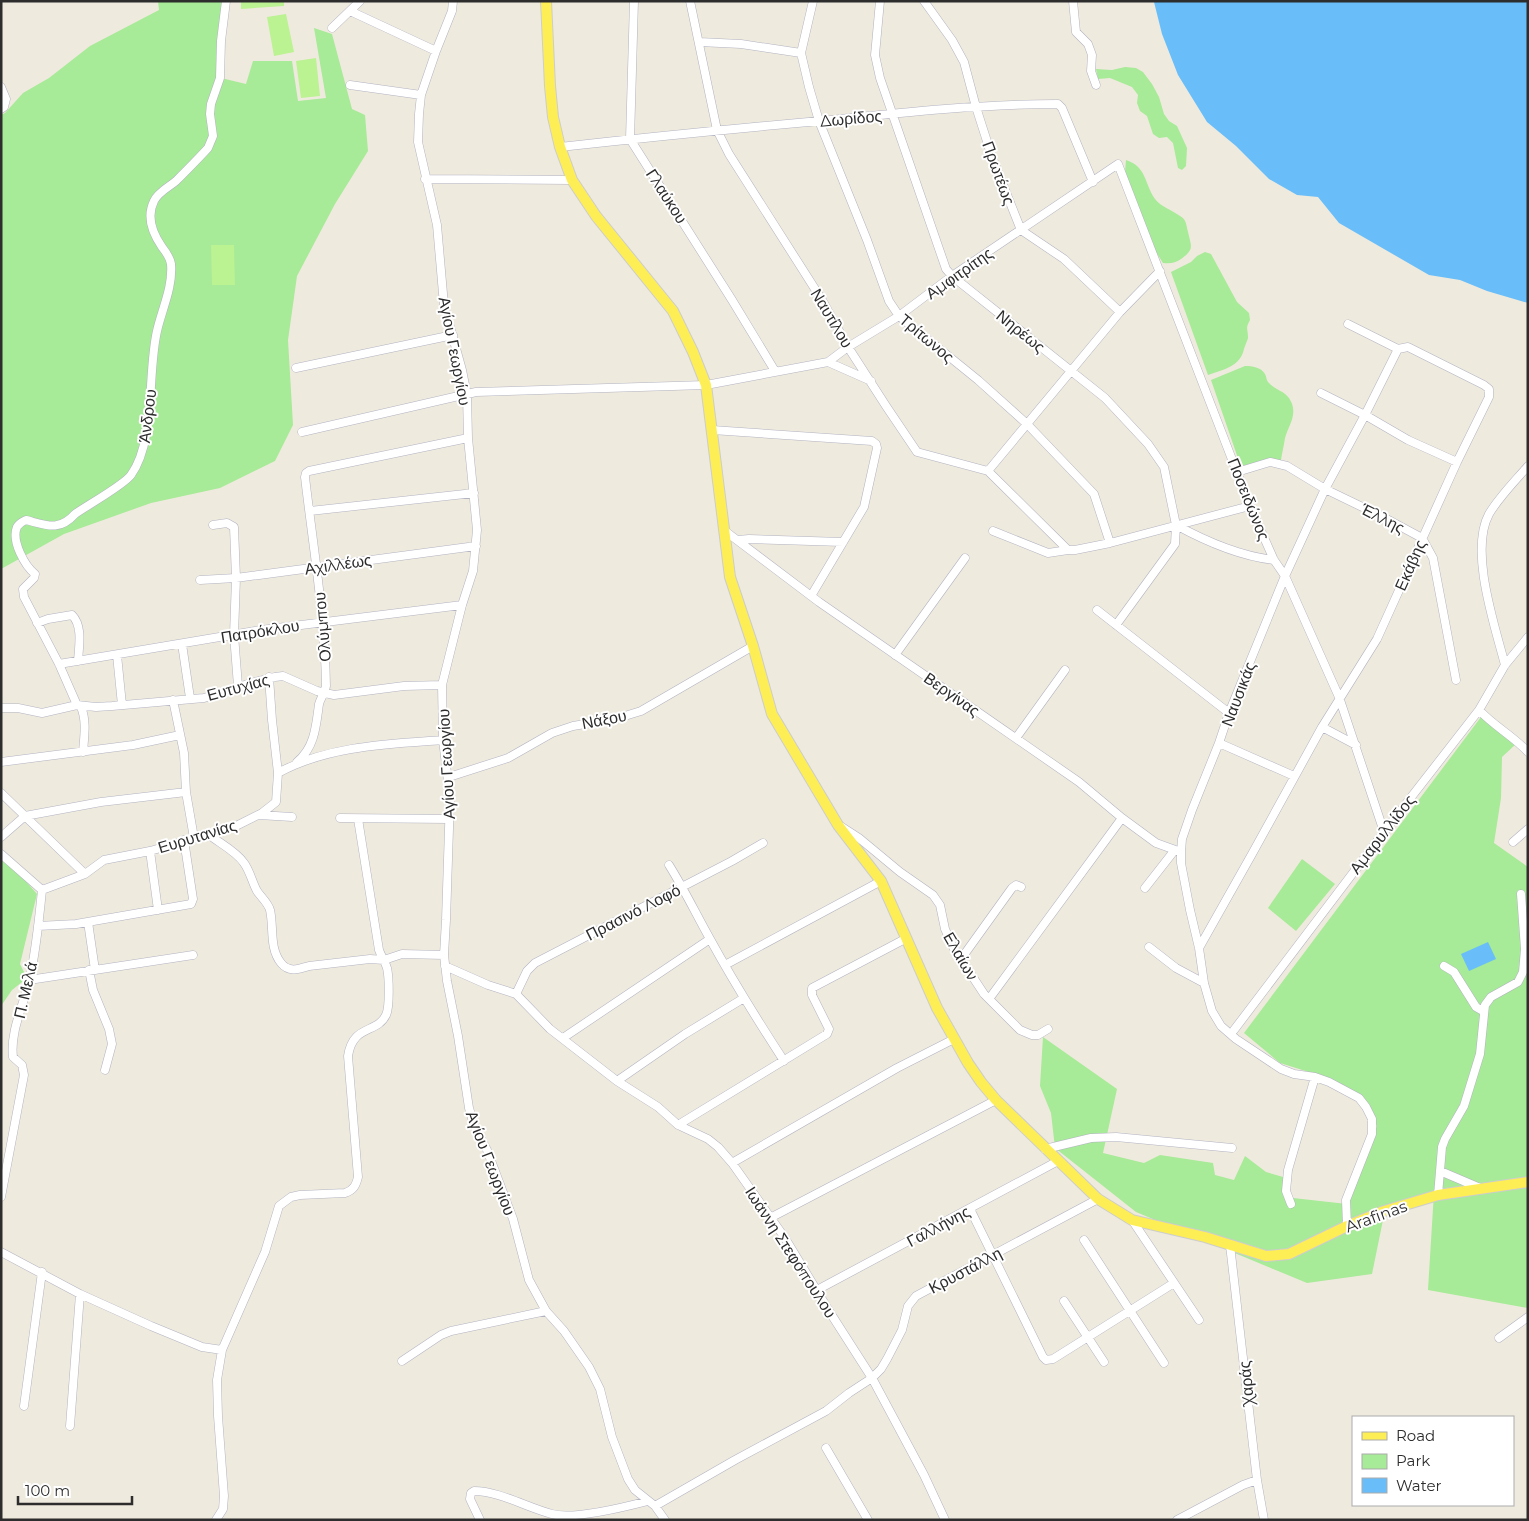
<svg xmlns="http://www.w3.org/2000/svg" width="1529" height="1521" font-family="Montserrat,sans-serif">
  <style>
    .green { fill: #a7ea97 }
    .pitch { fill: #bbf292 }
    .water { fill: #69bef9 }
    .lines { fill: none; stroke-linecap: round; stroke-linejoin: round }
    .minor-casing { stroke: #b2b3c1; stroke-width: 9 }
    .major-casing { stroke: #cdcdcd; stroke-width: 12 }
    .minor { stroke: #fff; stroke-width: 8 }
    .major { stroke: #fdee56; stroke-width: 10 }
    .labels { text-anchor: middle; stroke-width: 4; stroke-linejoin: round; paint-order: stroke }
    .street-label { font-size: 16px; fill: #2d2d2d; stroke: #fff }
  </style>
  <rect width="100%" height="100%" fill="#efeade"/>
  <path class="green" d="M158,1H229L221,78L246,84L253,61H292L298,101L326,98L314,28L332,34L352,109L365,115L368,151L335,204L297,276L288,340L293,425L275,461L220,488L151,503L64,534L1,569V115L5,113L23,93L49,78L90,46L159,10Z
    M1125,67L1136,68L1143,72L1152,84L1159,97L1164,114L1169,121L1177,126L1187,148L1186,166L1182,170L1178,168L1173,143L1167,137L1159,138L1153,134L1147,116L1140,111L1137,103L1138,95L1132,87L1110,78L1098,79L1096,69L1112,70Z
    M1126,160C1147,167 1144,183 1155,199C1161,207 1172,210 1180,216C1187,220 1186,225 1188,232C1191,246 1195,249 1181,259C1175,263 1171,264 1163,263L1156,252L1128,180L1125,172Z
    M1205,252L1211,254L1237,302L1249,313L1250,320C1245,329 1248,328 1248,338C1247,342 1245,345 1244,349C1240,367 1224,369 1208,375L1171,272L1191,262L1197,256Z
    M1245,366C1252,366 1261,367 1265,374C1267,378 1266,381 1270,384C1276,390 1284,391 1289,398C1299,413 1289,424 1285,438C1284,445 1282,453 1281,460H1264L1241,467L1211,380Z
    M1484,713L1517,743L1502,757L1501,798L1494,843L1528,867V1308L1428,1290L1434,1192L1385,1210L1372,1274L1307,1283L1136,1212L1055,1148L1051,1113L1040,1086L1043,1037L1117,1089L1103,1153L1144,1163L1160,1155L1213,1163L1215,1175L1234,1180L1245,1156L1266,1172L1283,1177L1284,1197L1347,1204L1377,1126L1365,1101L1348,1088L1328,1078L1280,1063L1244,1033Z
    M1,858L17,871L37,894L20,964L27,978L12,990L1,1006Z
    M1302,859L1335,884L1296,931L1268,908Z"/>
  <path class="pitch" d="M241,1H284V6L241,9Z
    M286,14L294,52L274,56L267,17Z
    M316,58L320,96L301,98L296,61Z
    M211,245H234L235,285H212Z"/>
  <path class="water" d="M1528,1V303L1487,291L1460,280L1429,275L1339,223L1318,197L1297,195L1269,179L1236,146L1207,122L1178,75L1162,34L1154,2Z
    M1488,942L1496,959L1469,971L1461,954Z"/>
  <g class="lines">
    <g class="minor-casing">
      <path id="minor" d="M453,1L452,11L436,51L421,95L419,114L418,142L437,225L444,305L462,370L467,395L468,438L477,530L473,571L462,605L442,685L443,740L450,798L446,920L444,955L447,981L458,1036L469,1108L474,1125L487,1150L513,1219L529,1280L546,1311L564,1331L589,1367L600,1389L612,1437L628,1479L635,1490L655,1506L665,1520
        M634,1L630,139L732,300L775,371
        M690,1L717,130L729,154L822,300L848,347L886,406L917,452L988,471L1068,550H1075L1110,543L1250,506
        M813,1L801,53L809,87L819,121L867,240L889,301L899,316L978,380L1027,424L1094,494L1110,543
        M880,1L875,55L880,78L946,269L952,276L1105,398L1148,444L1164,467L1176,525L1175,544L1116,625
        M924,1L952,40L964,62L976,107L992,157L1021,230L1064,259L1120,312
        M1073,1L1076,32L1088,44L1092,55L1091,71L1096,85
        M350,11L436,51
        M332,28L360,1
        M699,42L741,44L801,53
        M350,85L421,95
        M1,87L6,99L4,107L1,109
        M560,147C650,137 741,128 831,120C907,112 983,104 1058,104L1062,108L1093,182
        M425,179L572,180
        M828,362L871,381
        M296,368L453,335
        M1321,393L1365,415L1408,440L1457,462
        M712,430L872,441L876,444L877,448L864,507L811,596
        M302,432L476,392L706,385L828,362L848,347L899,316L952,276L1118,164L1250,506L1274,560L1285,576L1339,697L1384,832
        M988,471L1120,312L1160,271
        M1237,472L1270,462L1287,466L1325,489L1383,517L1422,538L1433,558L1456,680
        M310,511L474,493
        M213,525L227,523L234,527L236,578L234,635L238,686
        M1176,525C1207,542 1239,556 1274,560
        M725,531L819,602L1079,782L1122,818L1156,843L1181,852
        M993,531L1048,553L1068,550
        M738,540L749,539L843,542
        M200,580L236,578L476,546
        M1097,610L1229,713
        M37,623L48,619L72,615C83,626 79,646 78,661
        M182,644L190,698
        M117,655L122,705
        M895,655L965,558
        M59,664L261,630L462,605
        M1505,665C1495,626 1469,551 1489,514C1499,497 1515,481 1528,466
        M269,677L272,720L278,773
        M173,700L184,753L186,792L194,838
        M1,708H18L42,713L77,705L96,707L112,706L204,698L251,683L275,677L283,676L317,691L334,695L404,686L442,685
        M1479,710C1494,726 1513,736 1528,752
        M1322,727L1356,745
        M1016,738L1065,670
        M1219,743L1294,776
        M83,752C84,738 87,721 81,707L77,705L59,664L24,597L23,589L34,578L35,574C25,566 11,541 17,527C19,523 22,522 26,520C46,525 59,532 75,514C86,506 124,485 131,475C156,440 147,374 157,331C162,309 173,287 171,264C170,258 166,252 162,247C153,234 146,217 154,201C158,192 169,187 176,181C187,170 198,159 208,148L213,136L210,114L211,104L220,78L221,41L226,1
        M1,762L133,745L180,735
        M297,762C315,747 316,726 319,704C321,697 325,693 326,686C325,616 313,546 305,477L306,473L309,471L468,438
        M449,777L508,758L552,733L573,726L615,719L641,711L753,646
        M1,793L85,874
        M259,815L292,817
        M340,818L449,819
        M842,827L859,838L900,872L933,895L940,905L945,929L953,947L984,994L1020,1030L1032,1035H1038L1048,1029
        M208,834C219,843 236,851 244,863C250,871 252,882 257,891C261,897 268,903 270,910C274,927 269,948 281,963C289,973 299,969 309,966L370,959L384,960L402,954L444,955
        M1,837L25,816L101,802L186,792
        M1513,842L1528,829
        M150,851L158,910
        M1,854L42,890C39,921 36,952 29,982C23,1006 10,1032 13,1057L22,1065L24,1075L1,1197
        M669,865C684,889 696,914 710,939C733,981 758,1021 784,1061
        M1145,888L1174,851
        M42,890L85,874L104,860L150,851L234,827L262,813L276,802L278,773C327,746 388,744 443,740
        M88,922L95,970
        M38,926L76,924L191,904L193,899L184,840
        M1149,947L1176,968L1204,983
        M1199,948L1252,854L1322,727L1377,639L1457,462L1489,397V389L1484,385L1408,347L1398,349L1348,324
        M961,959L1012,888L1016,885L1021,887
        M725,965L881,881
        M445,966L488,985L516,994L550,1029L617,1081L658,1107L678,1125L708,1139L718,1147L732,1163L785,1238L831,1314L872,1378L924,1475L945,1520
        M1444,966L1454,972L1476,1007L1483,1011
        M89,970L93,990L109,1029L112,1044L105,1070
        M29,980L193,955
        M516,994L527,971L535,963L732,861L763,843
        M989,999L1122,818
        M1234,1030L1384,832L1479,710L1505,665L1528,637
        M563,1038L710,939
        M617,1081L685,1034L744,998
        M678,1125L827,1034L829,1029L812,995V988L905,939
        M1045,1149L1091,1138L1116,1137L1232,1148
        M732,1163L897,1068L954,1039
        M1440,1171L1480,1188
        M1438,1195L1442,1147L1445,1139L1464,1106L1480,1054L1485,1005L1491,997L1518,982L1523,972L1525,949L1521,894
        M1291,1204L1286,1191L1288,1170L1315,1077
        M970,1209L1043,1357L1046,1360L1053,1359L1174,1283
        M770,1218L996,1100
        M1132,1220L1199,1320
        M1347,1226L1346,1200L1372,1134V1119L1366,1107L1359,1098L1329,1082L1315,1077L1294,1074L1281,1069L1236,1039L1221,1026L1212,1011L1204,983L1199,948L1190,910L1181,863V852L1182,839L1192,810L1219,743L1229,713L1285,576L1325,489L1365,415L1398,349
        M1084,1240L1164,1363
        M1230,1245L1257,1480L1264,1520
        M1,1252L80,1294L151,1326L202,1347L222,1350
        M817,1290L1058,1161
        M1064,1301L1104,1362
        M1499,1338L1528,1317
        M402,1361L441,1335L451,1331L546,1311
        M24,1406L42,1272
        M70,1426L80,1294
        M826,1448L868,1520
        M655,1506L735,1460L826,1411L849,1393L872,1378L881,1369L887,1359L902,1330L908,1306L916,1296L1098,1199
        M216,1520L223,1509L224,1496L218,1416L217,1380L222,1350L265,1252L279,1206L291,1197L300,1195L345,1193C354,1190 356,1185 358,1177L348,1056C353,1024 377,1034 386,1015C390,1007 389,976 387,968C385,961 381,956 379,950L358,819
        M480,1520L470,1499L471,1493L474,1491C499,1491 528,1508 552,1514C574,1520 625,1507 648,1501
        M1177,1520L1243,1485L1257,1480"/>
    </g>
    <g class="major-casing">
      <path id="major" d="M546,1L550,86L553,117L560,147L572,180L596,216L673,311L693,352L706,385L730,577L753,646L772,714L838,825L881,881L937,1008L968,1063L981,1082L996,1100L1098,1199L1132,1220L1205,1237L1266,1256L1289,1254L1347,1226L1381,1212L1438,1195L1528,1182"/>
    </g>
    <use href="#minor" class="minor"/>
    <use href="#major" class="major"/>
  </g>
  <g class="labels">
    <g class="street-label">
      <text transform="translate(851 118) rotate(-5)" y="6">Δωρίδος</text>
      <text transform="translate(999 173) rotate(70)" y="6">Πρωτέως</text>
      <text transform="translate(667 196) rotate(57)" y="6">Γλαύκου</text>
      <text transform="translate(959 273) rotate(-35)" y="6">Αμφιτρίτης</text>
      <text transform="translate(832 318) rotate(59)" y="6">Ναυτίλου</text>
      <text transform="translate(1021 331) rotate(39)" y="6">Νηρέως</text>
      <text transform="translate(927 338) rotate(40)" y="6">Τρίτωνος</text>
      <text transform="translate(455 351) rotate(79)" y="6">Αγίου Γεωργίου</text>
      <text transform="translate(147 416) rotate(-83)" y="6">Άνδρου</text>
      <text transform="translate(1249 499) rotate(68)" y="6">Ποσειδώνος</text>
      <text transform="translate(1383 518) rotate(27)" y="6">Έλλης</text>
      <text transform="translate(338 564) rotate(-8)" y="6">Αχιλλέως</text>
      <text transform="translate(1410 565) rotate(-66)" y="6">Εκάβης</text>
      <text transform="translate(322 627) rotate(-95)" y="6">Ολύμπου</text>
      <text transform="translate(260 631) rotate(-9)" y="6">Πατρόκλου</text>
      <text transform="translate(238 687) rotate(-15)" y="6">Ευτυχίας</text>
      <text transform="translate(952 694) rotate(35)" y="6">Βεργίνας</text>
      <text transform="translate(1238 694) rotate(-69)" y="6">Ναυσικάς</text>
      <text transform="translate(604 719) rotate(-11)" y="6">Νάξου</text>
      <text transform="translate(446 764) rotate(-93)" y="6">Αγίου Γεωργίου</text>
      <text transform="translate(1382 834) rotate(-52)" y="6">Αμαρυλλίδος</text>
      <text transform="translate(197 836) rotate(-17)" y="6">Ευρυτανίας</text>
      <text transform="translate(633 912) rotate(-27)" y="6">Πρασινό Λοφό</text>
      <text transform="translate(961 956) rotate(60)" y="6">Ελαίων</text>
      <text transform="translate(25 990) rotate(-77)" y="6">Π. Μελά</text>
      <text transform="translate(491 1163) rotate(69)" y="6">Αγίου Γεωργίου</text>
      <text transform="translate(1376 1216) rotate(-20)" y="6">Arafinas</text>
      <text transform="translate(938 1226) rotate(-28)" y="6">Γαλλήνης</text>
      <text transform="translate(791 1252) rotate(57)" y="6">Ιωάννη Στεφόπουλου</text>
      <text transform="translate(965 1270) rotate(-28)" y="6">Κρυστάλλη</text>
      <text transform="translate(1246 1383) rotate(-96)" y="6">Χαράς</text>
    </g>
  </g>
  <rect width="1529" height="1521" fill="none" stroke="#2d2d2d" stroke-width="5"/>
  <rect x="1352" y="1416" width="162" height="90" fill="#ffffff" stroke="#ababab"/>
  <rect x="1362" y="1432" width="25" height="8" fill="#fdee56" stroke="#ababab"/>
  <text x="1396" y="1441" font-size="15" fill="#2d2d2d">Road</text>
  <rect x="1362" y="1454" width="25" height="15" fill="#a7ea97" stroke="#ababab"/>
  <text x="1396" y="1466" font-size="15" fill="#2d2d2d">Park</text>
  <rect x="1362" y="1478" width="25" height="15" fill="#69bef9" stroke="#ababab"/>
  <text x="1396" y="1491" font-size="15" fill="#2d2d2d">Water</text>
  <path d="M18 1496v8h114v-8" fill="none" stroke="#2d2d2d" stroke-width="2.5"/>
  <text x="25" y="1496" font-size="15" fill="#2d2d2d" stroke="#ffffff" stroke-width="4" paint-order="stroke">100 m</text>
</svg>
